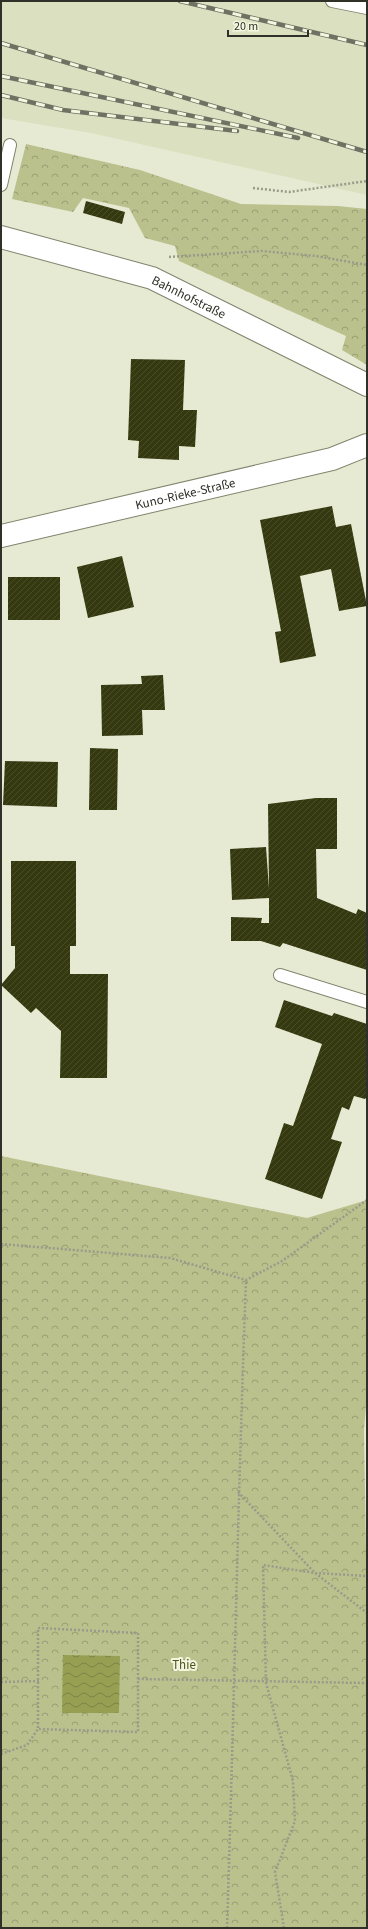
<svg xmlns="http://www.w3.org/2000/svg" width="368" height="1929" font-family="'Source Sans 3',sans-serif">
  <style>
    .built { fill: #dbe0c0 }
    .forest { fill: url(#forest-crowns) }
    .water { fill: url(#water-waves) }
    .building { fill: url(#building-hatch) }
    .lines { fill: none; stroke-linecap: round; stroke-linejoin: round }
    .lane-casing { stroke: #81856e; stroke-width: 14 }
    .street-casing { stroke: #81856e; stroke-width: 24 }
    .secondary-casing { stroke: #81856e; stroke-width: 24 }
    .path { stroke: #999b8a; stroke-width: 2.5; stroke-dasharray: 2 2; stroke-linecap: butt }
    .lane { stroke: #fff; stroke-width: 12 }
    .street { stroke: #fff; stroke-width: 22 }
    .secondary { stroke: #fff; stroke-width: 22 }
    .rail-casing { stroke: #6f7163; stroke-width: 4.5 }
    .rail { stroke: #f4f7df; stroke-width: 3; stroke-dasharray: 9; stroke-linecap: butt }
    .labels { text-anchor: middle; stroke-width: 4; stroke-linejoin: round; paint-order: stroke }
    .street-label { font-size: 13px; fill: #2f3027; stroke: #f4f7df }
    .park-label { font-size: 13px; fill: #50551c; stroke: #f4f7df }
  </style>
  <defs>
    <pattern id="forest-crowns" width="20" height="18" patternUnits="userSpaceOnUse"><rect width="20" height="18" fill="#bbc18d"/><path d="M2 6a3 3 0 1 1 6 0M12 15a3 3 0 1 1 6 0" fill="none" stroke="#989d73"/></pattern>
    <pattern id="water-waves" width="16" height="10" patternUnits="userSpaceOnUse"><rect width="16" height="10" fill="#979f52"/><path d="M0 5q4-4 8 0t8 0" fill="none" stroke="#7c8244"/></pattern>
    <pattern id="building-hatch" width="6" height="6" patternUnits="userSpaceOnUse"><rect width="6" height="6" fill="#353910"/><path d="M-1 1l2-2M0 6l6-6M5 7l2-2" fill="none" stroke="#4a4d2a"/></pattern>
  </defs>
  <rect width="100%" height="100%" fill="#e7ead2"/>
  <path class="built" d="M1,1H367V195L91,133L1,118Z"/>
  <path class="forest" d="M26,144L140,170L241,204L338,206L367,209V365L342,350L346,336L179,261L175,246L145,238L129,208L83,198L73,212L12,199Z
    M1,1156L307,1218L367,1200V1394L364,1430L367,1611V1928H1Z"/>
  <path class="water" d="M63,1655L120,1656L119,1713H62Z"/>
  <path class="building" d="M86,201L125,212L122,224L83,213Z
    M131,359L185,360L183,410H197L195,447L179,446V460L138,458L139,441L128,440Z
    M332,506L336,527L351,524L367,606L339,611L331,569L300,576L316,656L280,663L275,632L281,631L260,520Z
    M122,556L134,607L88,618L77,567Z
    M8,577H60V620H8Z
    M163,675L165,710H142L143,735L102,736L101,685L142,684L141,676Z
    M90,748L118,749L117,810H89Z
    M5,761L58,762L57,807L3,805Z
    M316,798H337V849H316L317,898L356,914L358,909L367,913V970L283,943L280,947L261,941H231V917L262,918L261,923H269V898L232,900L230,849L266,847L269,889L268,804Z
    M11,861H76V946H70V974H108L107,1078H60L61,1031L36,1008L31,1013L1,985L15,968V946H11Z
    M284,1000L332,1016L334,1013L367,1024V1097L365,1099L354,1096L349,1110L342,1107L331,1139L342,1142L322,1199L265,1179L284,1123L293,1126L322,1044L275,1027Z"/>
  <g class="lines">
    <g class="lane-casing">
      <path id="lane" d="M332,1L367,8
        M1,185L10,145
        M280,975L367,1002"/>
    </g>
    <g class="street-casing">
      <g id="street">
        <path id="s1" d="M1,237L152,278L367,385"/>
      </g>
    </g>
    <g class="secondary-casing">
      <g id="secondary">
        <path id="s2" d="M1,536L332,459L367,445"/>
      </g>
    </g>
    <path class="path" d="M253,188L289,192L367,181
      M169,257L262,251L316,256L367,265
      M1,1244L170,1258L246,1280L282,1261L367,1200
      M238,1492L315,1573L367,1613
      M138,1679V1633L38,1628V1729L138,1732V1679L367,1683
      M1,1682L39,1681
      M1,1754L27,1745L38,1729
      M227,1928C234,1712 238,1496 246,1280
      M284,1928L275,1872L295,1821L293,1781L266,1683L263,1565L315,1573L367,1576"/>
    <use href="#lane" class="lane"/>
    <use href="#street" class="street"/>
    <use href="#secondary" class="secondary"/>
    <g class="rail-casing">
      <path id="rail" d="M180,1L367,45
        M1,43L367,152
        M1,76L298,138
        M1,95L63,110L237,131"/>
    </g>
    <use href="#rail" class="rail"/>
  </g>
  <g class="labels">
    <g class="street-label">
      <text dy="5" stroke="none"><textPath href="#s1" startOffset="198">Bahnhofstraße</textPath></text>
      <text dy="5" stroke="none"><textPath href="#s2" startOffset="189">Kuno-Rieke-Straße</textPath></text>
    </g>
    <g class="park-label">
      <text x="184" y="1669">Thie</text>
    </g>
  </g>
  <rect width="368" height="1929" fill="none" stroke="#2f3027" stroke-width="4"/>
  <path d="M228 30v6h80v-6" fill="none" stroke="#2f3027" stroke-width="2"/>
  <text x="234" y="30" font-size="12" fill="#2f3027" stroke="#f4f7df" stroke-width="3" paint-order="stroke">20 m</text>
</svg>
